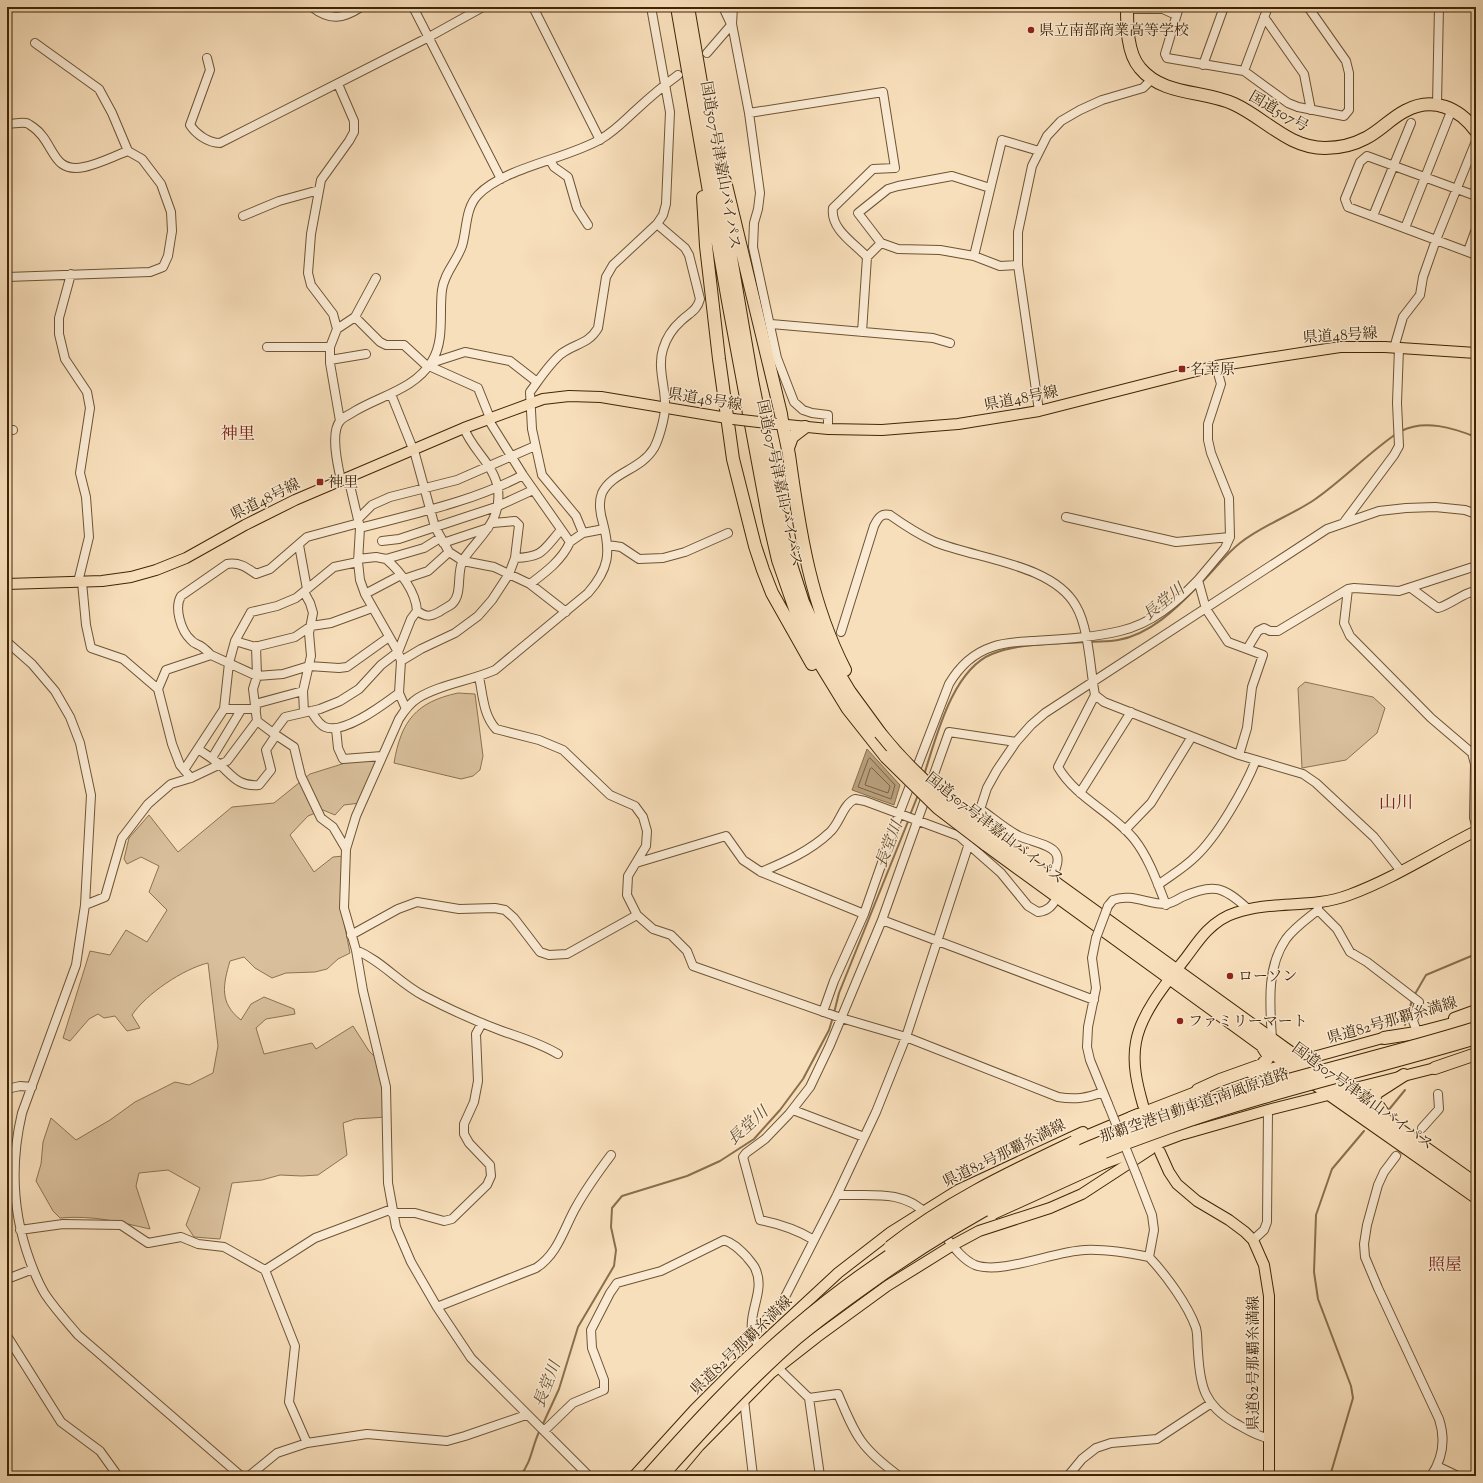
<svg xmlns="http://www.w3.org/2000/svg" width="1483" height="1483" font-family="'Sorts Mill Goudy','Noto Serif JP',serif">
  <style>
    .green { fill: #d9bf9c; stroke: #8c7251 }
    .water { fill: #b9a07d; stroke: #896f4d }
    .lines { fill: none; stroke-linecap: round; stroke-linejoin: round }
    .shore { stroke: #7c6242; stroke-width: 1 }
    .stream { stroke: #896f4d; stroke-width: 2 }
    .minor-tunnel { stroke: #d3ba97; stroke-width: 8; stroke-dasharray: 8 4; stroke-linecap: butt }
    .minor-casing { stroke: #6e5433; stroke-width: 10 }
    .major-casing { stroke: #402506; stroke-width: 12 }
    .highway-casing { stroke: #402506; stroke-width: 14 }
    .minor { stroke: #faead3; stroke-width: 8 }
    .major { stroke: #f8dfbb; stroke-width: 10 }
    .highway { stroke: #f8dfbb; stroke-width: 12 }
    .minor-bridge-casing { stroke: #6e5433; stroke-width: 10; stroke-linecap: butt }
    .major-bridge-casing { stroke: #402506; stroke-width: 12; stroke-linecap: butt }
    .highway-bridge-casing { stroke: #402506; stroke-width: 14; stroke-linecap: butt }
    .minor-bridge { stroke: #faead3; stroke-width: 8 }
    .major-bridge { stroke: #f8dfbb; stroke-width: 10 }
    .highway-bridge { stroke: #f8dfbb; stroke-width: 12 }
    .poi-dot { fill: #8f2418; stroke: #faead3; stroke-width: 1.5 }
    .labels { text-anchor: middle; stroke-width: 3; stroke-linejoin: round; paint-order: stroke }
    .poi-label { font-size: 15px; fill: #402506; stroke: #faead3; text-anchor: start }
    .street-label { font-size: 15px; fill: #402506; stroke: #faead3 }
    .water-label { font-size: 16px; font-style: italic; fill: #644a2a; stroke: #faead3 }
    .quarter-label { font-size: 17px; fill: #7a1f14; stroke: #faead3 }
  </style>
  <rect width="100%" height="100%" fill="#f8dfbb"/>
  <filter id="stains"><feTurbulence type="fractalNoise" baseFrequency=".005" numOctaves="4"/><feColorMatrix values="0 0 0 0 .2 0 0 0 0 .09 0 0 0 0 .02 0 0 0 .5 -.17"/></filter>
  <radialGradient id="worn" r=".72"><stop offset=".6" stop-color="#630" stop-opacity="0"/><stop offset="1" stop-color="#630" stop-opacity=".3"/></radialGradient>
  <path class="green" d="M1305,682L1373,697L1385,708L1377,733L1346,760L1302,768L1298,688Z
    M458,693L475,694L483,756L480,770L473,776L461,779L394,763C401,721 416,702 458,693Z
    M377,758L360,803L344,805L335,815L323,810L308,816L290,835L314,872L333,857L344,856L343,918L350,953L338,959L327,969L315,972L286,973L272,978L255,968L244,957L230,961C223,985 219,1003 241,1020L251,1004L264,997L294,1009L295,1014L266,1019L256,1028L264,1054L312,1043L316,1049L353,1026L369,1051L381,1063L387,1117L355,1119L343,1123L347,1155L318,1175L302,1176L280,1175L262,1180L232,1183L220,1239L194,1237L186,1225L200,1188L168,1170L139,1173L136,1186L150,1229C119,1222 93,1215 60,1218L53,1211L36,1181L41,1164L43,1142L51,1118L76,1140L110,1120L135,1102L175,1082L189,1085L213,1073L218,1046L208,963C183,969 146,994 132,1015L140,1028L127,1031L115,1016L104,1018L98,1014L89,1019L70,1041L63,1038L90,951L110,955L126,930L147,942L167,910L149,892L159,866L141,857L127,864L124,859L129,838L149,815L178,852L232,807L274,803L310,774L358,759Z"/>
  <path class="water" d="M867,749L900,785L894,805L852,790Z"/>
  <g class="lines">
    <path class="shore" d="M870,758L895,785L891,799L858,787L868,760Z
      M872,768L890,786L888,793L865,785L870,769Z"/>
    <path class="stream" d="M1401,431C1425,419 1453,428 1476,437
      M1202,582C1215,569 1226,554 1240,543C1263,525 1290,516 1314,500C1343,480 1367,454 1396,434
      M1089,642C1099,641 1108,642 1118,640C1149,635 1176,609 1197,587
      M924,775C936,738 952,670 992,654C1017,643 1057,644 1085,642
      M910,815L918,795
      M1415,994L1426,975L1476,954
      M834,1013L839,993L909,819
      M1405,1025L1412,1000
      M1387,1112L1405,1090
      M542,1426L559,1389L578,1327L614,1266L616,1250L611,1227L612,1208L622,1196L687,1176L720,1161L754,1139L780,1110L803,1079L829,1030L833,1017
      M520,1476C532,1462 532,1445 540,1430
      M1330,1476L1353,1398L1351,1386L1318,1299L1314,1272L1316,1215L1332,1169L1364,1131"/>
    <path class="minor-tunnel" d="M1396,1156L1422,1128"/>
    <g class="minor-casing">
      <path id="minor" d="M312,7C330,21 343,19 361,7
        M413,7L501,179
        M533,7L600,140
        M723,7L731,24
        M733,7L732,24L749,113L760,193L758,209L754,223L753,247L777,358L794,402L803,410L812,413L828,415V429
        M1179,7L1165,54L1167,58L1244,71L1288,103L1298,107L1344,116L1349,110V73L1346,61L1308,7
        M1127,9H1163L1176,15
        M1264,17L1304,74L1311,110
        M707,53L732,24
        M207,58L210,70L190,125C196,134 208,143 220,143L429,37L483,7
        M1203,65L1224,7
        M1244,71L1268,7
        M338,84L354,121V132L349,141L321,180L311,234L308,273L311,285L333,314L337,329L330,347V363L340,421
        M1437,104L1439,7
        M749,113L883,92L895,168L873,169L833,208C830,229 854,243 867,257L862,332
        M7,124C13,124 20,122 26,123C28,123 31,126 33,127C55,142 51,174 84,167C99,164 114,156 128,151
        M550,160L554,167L568,177L577,208L588,225
        M990,188L952,176L898,186L888,189L858,213L881,243L898,249L940,250L974,256L1000,266L1018,265
        M1476,196L1367,156L1360,162L1345,199L1348,207L1476,255
        M243,216L279,201L319,190
        M1373,216L1411,123
        M1405,228L1452,109
        M1468,251L1476,229
        M974,256L1002,140L1039,151
        M867,257L881,243
        M71,274L59,318V334L65,359L87,392L90,408L80,473L86,497L89,537L78,582
        M7,277L150,272L163,267L168,256L172,231L171,212L161,184L142,159L128,151L112,113L99,89L35,43
        M355,317L380,342L386,345H404L428,367
        M771,324L933,338L950,343
        M337,329L355,317L376,278
        M267,347H330
        M1394,348L1403,317L1420,295L1423,277L1436,240L1476,141
        M330,360L366,354
        M431,363L465,352L510,361L537,382
        M429,366L478,388L490,418
        M1216,366L1221,384L1208,424V440L1211,453L1229,498L1230,537L1225,548L1198,580L1206,609L1228,642L1263,655L1252,687L1247,728L1239,755
        M391,394L415,454L435,527L449,552L463,561L494,567L530,584L566,612
        M1039,411L1018,265V232L1032,166L1047,136L1061,121L1080,110L1102,100L1143,88L1152,79
        M488,419L523,475L570,542C562,560 546,572 530,584
        M7,430H13
        M348,477L360,528L358,562L360,580L365,594L398,652L401,661L399,693L406,709
        M341,480C338,467 330,433 340,421C343,417 351,414 355,411C382,395 415,389 432,361C445,340 439,312 442,290C444,273 457,261 462,246C467,230 465,208 478,195C505,167 567,159 601,139C615,131 624,121 636,110C649,98 663,86 678,75
        M1066,517L1176,542L1230,537
        M358,519L372,505L390,497L457,480L535,446
        M1345,521L1394,455L1399,446L1397,403L1399,348
        M360,528C416,513 472,502 523,475
        M583,533L576,516L542,475L532,429L530,392C539,380 549,364 561,354C575,343 588,345 598,328L606,277L613,265L657,224L663,215L666,204L670,112L651,7
        M382,541L399,539L496,507L533,490
        M570,542L583,533L604,529
        M443,543L488,528
        M299,545L307,589
        M608,545L621,547L639,559L663,558L685,552L728,533
        M515,558C544,557 543,550 561,530
        M358,559L376,557L386,559L424,548L440,538
        M404,579L428,571L449,552
        M82,582L86,625L91,648L123,659L158,689
        M1411,588L1438,608C1450,605 1467,590 1476,592
        M1348,589L1344,623L1350,636L1431,718L1472,753L1475,764L1474,818L1476,825
        M304,592L310,603L313,613L309,633L311,656L303,691L304,712
        M365,594L401,575
        M417,611C426,617 430,617 439,612C443,609 448,607 452,604C463,594 456,573 463,560C479,536 502,522 498,489C494,464 472,450 464,428
        M841,632L874,526C878,518 881,513 890,515C904,525 920,535 935,542C977,559 1053,564 1076,606C1089,628 1090,669 1095,695L1104,702L1239,755L1303,774L1316,783L1374,837L1401,871
        M235,641L255,647L295,637L311,626L331,623L372,608
        M7,642L32,664L55,691L70,717L80,743L91,795L85,905L76,965L22,1113C10,1164 12,1212 30,1261C34,1272 39,1284 45,1294C55,1309 67,1322 78,1335L241,1476
        M1247,649L1258,631L1264,628L1270,631H1278L1348,589L1354,588L1399,591L1476,566
        M211,655C208,652 205,649 202,647C198,644 194,644 191,640C181,631 174,608 181,596L227,564C239,562 246,567 256,574L270,569L307,537L359,523
        M401,661L421,649L455,633L478,616L492,600L509,574L515,558L519,525L515,521L493,523
        M479,677C483,695 483,715 496,729L539,740L563,750L610,795L635,806L643,817L647,831L646,846L628,876L627,895L637,915L653,929L671,935L687,951L693,966L841,1018L906,1037L1058,1097C1075,1100 1087,1098 1103,1092
        M1095,695L1058,767C1076,798 1112,812 1134,839C1149,858 1157,882 1166,905
        M255,704L303,691
        M224,709H256
        M311,711C315,717 318,724 325,727C344,735 384,704 399,693
        M257,721L273,733L285,717L320,709L340,701L359,689L381,665L398,652L411,619L417,611C416,592 400,571 386,559
        M336,729L338,748L343,759L382,756
        M276,735L294,747L301,776L321,818L333,827L346,849
        M198,749C205,754 212,758 219,764C232,775 238,787 259,785L271,770L266,750L276,735L273,733
        M212,758L241,710
        M184,770L224,709L229,663L235,641L251,612L277,606L296,598L334,567L358,562
        M191,778L180,765L172,744L158,689L166,670L211,655L257,676L283,674L309,666L339,668L347,667L389,637
        M1080,793L1131,712
        M980,809C992,817 1005,829 1019,836C1042,846 1071,845 1051,878
        M1125,830L1151,803L1191,738
        M636,863L726,836L743,860L761,872L864,914
        M761,872C785,862 810,851 829,833C840,824 842,805 855,799L865,801L959,836L1001,873L1028,906L1038,912C1048,911 1052,906 1057,898
        M1158,885C1170,876 1184,868 1195,857C1217,837 1245,788 1256,760
        M1318,903V910L1337,929L1350,952L1367,962L1419,1002L1413,1021L1416,1029
        M85,905L105,897L122,838L148,804L171,784L191,778L227,761L257,721L253,689L257,676L256,646
        M1108,906L1113,900C1130,893 1148,904 1165,904C1170,904 1177,900 1182,897C1213,883 1223,886 1248,909
        M882,920L1094,1000
        M351,935L398,909L417,902L459,909L495,908L505,910L514,918L540,952L549,955L567,954L637,915
        M1096,938L1092,958L1096,988L1088,1027L1087,1047L1090,1060L1108,1104
        M356,950C382,961 399,983 424,996C449,1009 475,1021 502,1031C522,1038 540,1043 558,1054
        M823,1012L834,981L864,914L899,814L949,684C959,667 974,653 992,647C1005,642 1019,642 1032,641C1061,639 1091,638 1120,631C1151,624 1176,603 1198,580
        M1272,1039C1270,1005 1266,968 1286,939C1294,928 1307,919 1318,910
        M7,1089L20,1086L32,1087
        M793,1110L864,1137
        M1422,1128L1439,1109L1438,1094
        M1396,1156L1384,1172L1378,1185L1367,1225L1364,1244L1365,1257L1378,1288L1439,1419C1446,1440 1443,1458 1431,1476
        M1137,1176L1152,1215L1154,1230L1149,1257
        M837,1195C868,1196 905,1189 927,1215
        M392,1213H415L444,1221L452,1219L487,1185L491,1176L490,1165L469,1143L464,1134V1124L474,1102L478,1081L476,1034L482,1023
        M20,1230L63,1224L121,1225L148,1243L181,1237L198,1244L224,1247L265,1270L295,1346L289,1402L307,1443
        M941,1231C950,1242 961,1259 975,1265C1002,1275 1054,1251 1085,1250C1106,1249 1129,1253 1149,1257C1166,1275 1188,1305 1196,1328C1198,1336 1197,1344 1198,1352C1200,1386 1204,1405 1235,1423C1246,1429 1256,1436 1268,1438
        M814,1240C796,1229 780,1224 760,1220L743,1157L746,1153L765,1139L789,1114L810,1087L830,1045L882,920L949,732L1016,742
        M1253,1240L1264,1230L1267,1222L1268,1110
        M265,1270L315,1238L392,1209
        M7,1279L33,1269
        M437,1307L536,1268C558,1254 564,1228 576,1207C586,1189 599,1171 611,1155
        M752,1334L779,1306L785,1297L837,1195L876,1112L906,1037L987,788L997,770L1016,742L1031,725L1045,713L1327,529L1379,511L1406,508L1435,507L1465,510L1476,514
        M7,1336L61,1422L100,1451L118,1476
        M775,1365L809,1398L820,1476
        M809,1398L838,1394C856,1437 861,1448 899,1476
        M744,1400L753,1476
        M544,1431L573,1403L604,1390V1380L592,1348L591,1330L610,1293L617,1283L661,1271L724,1240C733,1243 739,1249 746,1256C749,1260 753,1264 755,1268C769,1296 736,1322 762,1350
        M1437,1466L1458,1476
        M249,1476L277,1453L307,1443L367,1434L447,1441L465,1436L526,1415
        M589,1476L471,1358L437,1307L411,1262L396,1227L388,1183L386,1087L363,991L356,950L344,908L346,849L356,816L399,719C404,711 410,703 418,698C441,684 470,681 495,670L588,593C609,569 611,553 603,523C600,513 598,503 602,493C612,472 641,470 654,448C659,439 665,417 665,407C666,388 657,368 663,349C666,339 673,328 681,321C689,313 697,311 700,299L689,255L685,248L657,224
        M1068,1476L1082,1459L1096,1448L1111,1443L1157,1439L1210,1404"/>
    </g>
    <g class="major-casing">
      <path id="major" d="M777,424L828,429L882,430L958,424L1039,411L1216,366L1340,347H1385L1476,353
        M7,584L102,581L131,577L156,570L186,558L245,525L295,500L464,428L543,399L569,396L601,397L733,419
        M1454,1018L1476,1010
        M1252,1074L1390,1036
        M1143,1105C1137,1084 1132,1063 1136,1042C1141,1013 1167,982 1185,959C1192,950 1199,939 1207,931C1215,923 1225,916 1235,913C1272,900 1312,909 1349,895C1393,879 1434,852 1476,831
        M1131,1117L1206,1088
        M1184,1134L1268,1110L1443,1066
        M1160,1152L1169,1172L1177,1184L1197,1201L1229,1220L1245,1232L1253,1240L1264,1265L1269,1296V1476
        M634,1476L694,1410L742,1362L838,1273L891,1232L958,1190L1083,1132
        M674,1476L699,1446L771,1373L817,1337L887,1286L953,1245L979,1231L1050,1208L1082,1194L1151,1149"/>
    </g>
    <g class="highway-casing">
      <path id="highway" d="M677,7L728,301L769,521L778,560L795,609L818,660L848,709L886,757
        M688,7L752,380L786,549L803,602L827,654L850,692L880,733
        M1127,7C1127,26 1127,53 1140,68C1163,96 1203,90 1234,104C1265,118 1288,148 1325,148C1339,148 1353,145 1366,138C1380,131 1391,118 1405,111C1433,96 1459,108 1476,131
        M725,181L781,414C783,430 788,445 790,462C800,534 811,604 845,670
        M703,197L706,246L719,359L733,459L755,546L763,570L772,593L812,664
        M788,448L792,437L805,427
        M989,835L1284,1048L1476,1184
        M985,844L1329,1094L1476,1197
        M1384,1038L1422,1032L1476,1018
        M1435,1068L1476,1054
        M1198,1090L1220,1080L1262,1065L1267,1059L1268,1055L1261,1044
        M1383,1113L1374,1100L1376,1093L1404,1075
        M1074,1142L1138,1115
        M1103,1163L1191,1130"/>
    </g>
    <use href="#minor" class="minor"/>
    <use href="#major" class="major"/>
    <use href="#highway" class="highway"/>
    <g class="minor-bridge-casing">
      <path id="minor-bridge" d="M1096,938L1108,906
        M1108,1104L1137,1176"/>
    </g>
    <g class="major-bridge-casing">
      <path id="major-bridge" d="M733,419L776,424"/>
    </g>
    <g class="highway-bridge-casing">
      <path id="highway-bridge" d="M880,733C911,772 949,805 989,835
        M886,757L938,808L985,844
        M993,1213L1103,1163
        M890,1247C947,1202 1009,1173 1074,1142
        M648,1476C694,1424 741,1373 794,1328C916,1224 1062,1149 1216,1101C1302,1074 1390,1055 1476,1028
        M662,1476C705,1427 749,1380 798,1337C821,1318 846,1300 870,1283C962,1217 1060,1165 1167,1128C1268,1092 1373,1069 1476,1038"/>
    </g>
    <use href="#minor-bridge" class="minor-bridge"/>
    <use href="#major-bridge" class="major-bridge"/>
    <use href="#highway-bridge" class="highway-bridge"/>
  </g>
  <g class="poi-dot">
    <circle cx="1031" cy="30" r="4"/>
    <rect x="1178" y="365" width="8" height="8" rx="2"/>
    <rect x="316" y="478" width="8" height="8" rx="2"/>
    <circle cx="1230" cy="976" r="4"/>
    <circle cx="1180" cy="1021" r="4"/>
  </g>
  <g class="labels">
    <g class="poi-label">
      <text x="1039" y="35">県立南部商業高等学校</text>
      <text x="1190" y="374">名幸原</text>
      <text x="328" y="487">神里</text>
      <text x="1238" y="981">ローソン</text>
      <text x="1188" y="1026">ファミリーマート</text>
    </g>
    <g class="street-label">
      <text transform="translate(1279 111) rotate(30)" y="5">国道507号</text>
      <text transform="translate(721 165) rotate(80)" y="5">国道507号津嘉山バイパス</text>
      <text transform="translate(1340 335) rotate(-4)" y="5">県道48号線</text>
      <text transform="translate(1021 398) rotate(-11)" y="5">県道48号線</text>
      <text transform="translate(705 399) rotate(9)" y="5">県道48号線</text>
      <text transform="translate(780 483) rotate(78)" y="5">国道507号津嘉山バイパス</text>
      <text transform="translate(265 499) rotate(-26)" y="5">県道48号線</text>
      <text transform="translate(995 828) rotate(38)" y="5">国道507号津嘉山バイパス</text>
      <text transform="translate(1392 1020) rotate(-16)" y="5">県道82号那覇糸満線</text>
      <text transform="translate(1363 1096) rotate(36)" y="5">国道507号津嘉山バイパス</text>
      <text transform="translate(1194 1105) rotate(-19)" y="5">那覇空港自動車道;南風原道路</text>
      <text transform="translate(1004 1153) rotate(-26)" y="5">県道82号那覇糸満線</text>
      <text transform="translate(741 1345) rotate(-44)" y="5">県道82号那覇糸満線</text>
      <text transform="translate(1253 1363) rotate(-90)" y="5">県道82号那覇糸満線</text>
    </g>
    <g class="water-label">
      <text transform="translate(1163 601) rotate(-39)" y="6">長堂川</text>
      <text transform="translate(888 844) rotate(-69)" y="6">長堂川</text>
      <text transform="translate(747 1125) rotate(-42)" y="6">長堂川</text>
      <text transform="translate(546 1384) rotate(-69)" y="6">長堂川</text>
    </g>
    <g class="quarter-label">
      <text x="238" y="439">神里</text>
      <text x="1396" y="808">山川</text>
      <text x="1445" y="1270">照屋</text>
    </g>
  </g>
  <rect width="1483" height="1483" fill="none" stroke="#f8dfbb" stroke-width="24"/>
  <rect x="8" y="8" width="1467" height="1467" fill="none" stroke="#402506" stroke-width="2"/>
  <rect x="12" y="12" width="1459" height="1459" fill="none" stroke="#402506"/>
  <rect width="100%" height="100%" filter="url(#stains)"/>
  <rect width="100%" height="100%" fill="url(#worn)"/>
</svg>
